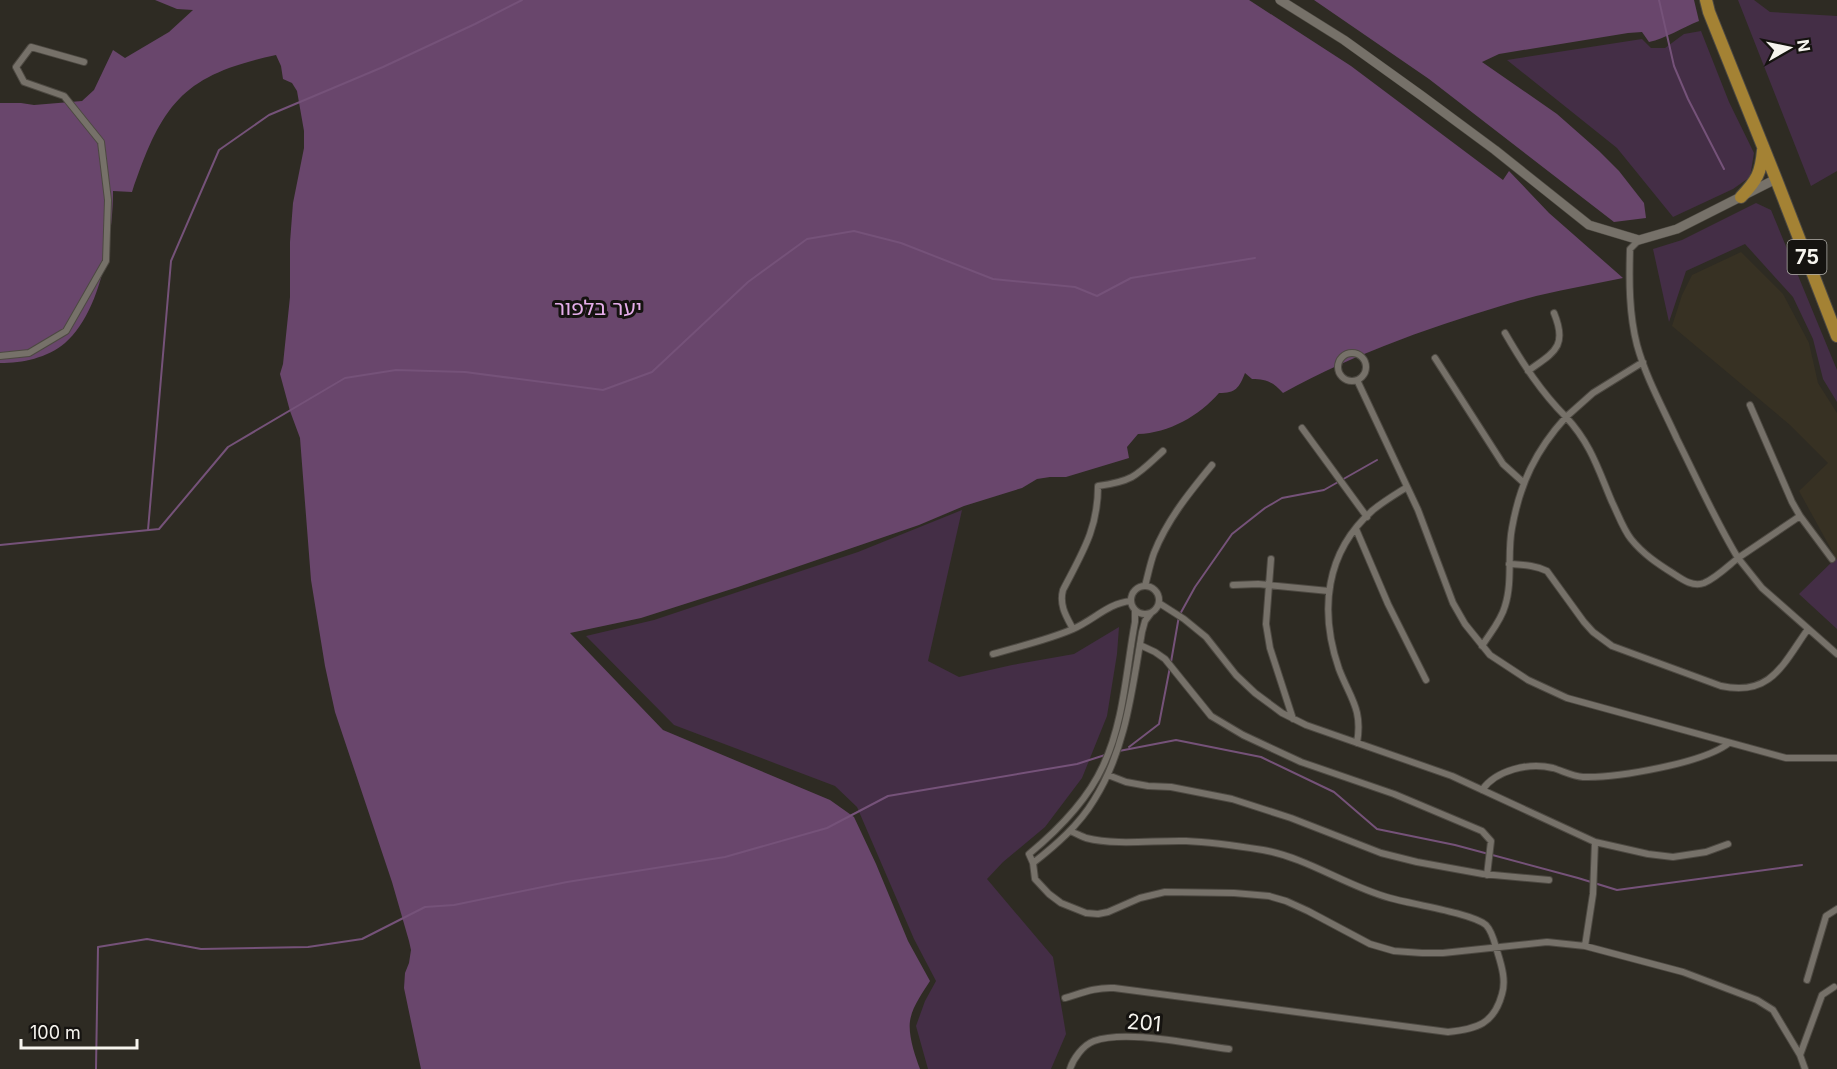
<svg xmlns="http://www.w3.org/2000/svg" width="1837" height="1069" font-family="Inter,'Noto Sans Hebrew',sans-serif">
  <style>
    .built { fill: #373123 }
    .green { fill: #442e46 }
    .forest { fill: #69466c }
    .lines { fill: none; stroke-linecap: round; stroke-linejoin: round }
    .stream { stroke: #755279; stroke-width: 2 }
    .street-casing { stroke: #4d4942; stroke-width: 8 }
    .secondary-casing { stroke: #4d4942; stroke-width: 10 }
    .highway-casing { stroke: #4d4942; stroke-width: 14 }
    .street { stroke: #767169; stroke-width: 6 }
    .secondary { stroke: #767169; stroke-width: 9 }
    .highway { stroke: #a48234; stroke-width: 12 }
    .labels { text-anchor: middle; stroke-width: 6; stroke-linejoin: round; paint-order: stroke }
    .shield { fill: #151310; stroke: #b2b0ab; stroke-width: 1.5 }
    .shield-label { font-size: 20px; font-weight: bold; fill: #f6f4ee }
    .park-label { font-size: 21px; fill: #e5adea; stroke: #151310 }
    .street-label { font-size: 21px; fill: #f6f4ee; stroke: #151310 }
  </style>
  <rect width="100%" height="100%" fill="#2e2b23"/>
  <path class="built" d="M1741,252L1783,294L1809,343L1818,383L1837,413V560L1799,491L1828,463L1790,425L1672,326L1682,295L1692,275Z"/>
  <path class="green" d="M1738,0H1754L1770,12L1837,16V171L1811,186Z
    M1701,31L1729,102L1754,153L1750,177L1733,189L1673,217L1617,148L1507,60L1642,39L1651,48H1665L1684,34Z
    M1756,203L1771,210L1837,370V402L1823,379L1813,339L1793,297L1745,244L1686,271L1669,322L1653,249L1682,240Z
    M962,510L928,661L959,677L1012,665L1074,654L1119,627L1117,654L1107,716L1082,778L1045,827L1003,862L987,879L1053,957L1066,1034L1051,1069H928L916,1026L925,1001L936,981L914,939L857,807L835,786L674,725L586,636L654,620L858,552Z
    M1836,558L1837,560V629L1799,594Z"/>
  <path class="forest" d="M155,0H1249L1351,66L1503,180L1509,171L1549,213L1623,278C1589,285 1554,291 1521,300C1439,324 1357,352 1283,393C1273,382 1266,379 1252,379L1245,373C1239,388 1236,393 1219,393C1199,416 1169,433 1138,434L1127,447L1129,458L1066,477H1050L1037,479L1022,488L964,506L919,525L738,587L641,618L570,633L663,730L830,800L854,817L876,864L908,941L930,981C923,992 912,1007 910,1021C908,1035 915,1056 920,1069H421L404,988L405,973L409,963L411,950L409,941L392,882L335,712L325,666L311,580L300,438L290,411L280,374L283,364L290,297V242L293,203L304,148V131L297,91L292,83L283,79L281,66L276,55C182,75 162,104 132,192L113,191C113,237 101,312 65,343C47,358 23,363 0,363V103H21L34,105L82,101L94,90L113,50L125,58L169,32L193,10L177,9Z
    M1314,0H1694L1699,21C1683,27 1665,39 1649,42L1642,32L1628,33L1499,54L1482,62L1557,114L1599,151L1619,171L1644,203L1646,218L1614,222L1429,79Z"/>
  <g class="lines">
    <path class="stream" d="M1659,0L1674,66L1688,99L1724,169
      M148,530L171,261L219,150L269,115L383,67L475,24L522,0
      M0,545L159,529L228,447L345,378L396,370L465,372L603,390L652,372L748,282L807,239L854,231L901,243L993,279L1075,287L1097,296L1131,278L1255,258
      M1171,662L1179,616L1195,587L1232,534L1265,508L1282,498L1324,490L1377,460
      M1129,747L1159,724L1170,667
      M1119,751L1176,740L1261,757L1334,792L1377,829L1455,845L1578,878L1617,890L1802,865
      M96,1069L98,947L147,939L201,949L308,947L362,939L425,907L454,905L567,882L725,857L827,828L888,796L1077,764L1105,755"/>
    <g class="street-casing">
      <path id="street" d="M1639,240L1630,249C1629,281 1629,314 1637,345C1646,378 1663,408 1677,439C1697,479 1715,520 1738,558L1800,516
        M1505,333C1523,364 1541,392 1566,417L1593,393L1643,362
        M1338 367a14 14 0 1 1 28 0a14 14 0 1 1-28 0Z
        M0,356L29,353L66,331L106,261L108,200L101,142L64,96L24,82L16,67L31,47L84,62
        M1435,358L1503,464L1524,483
        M1528,371C1554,352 1568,347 1554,313
        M1357,380L1418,510L1453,603L1465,624L1490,655L1528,680L1567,698L1786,758H1837
        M1750,405L1792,502L1800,516L1832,559
        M1302,428L1367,517
        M1356,529L1388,604L1426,680
        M1271,559L1266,624L1270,648L1293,719
        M1509,564C1523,565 1535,565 1547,571L1584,622L1593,632L1612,646L1721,686C1771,697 1783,664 1808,629
        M1233,585L1258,584L1329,591
        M1131 600a14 14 0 1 1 28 0a14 14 0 1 1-28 0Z
        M1145,586C1148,575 1150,564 1154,553C1167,520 1189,493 1212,465
        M1159,603L1184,619L1206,637L1236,675L1255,693L1282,713L1306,725L1452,776L1595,842L1648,854L1673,857L1706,852L1728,844
        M1135,610V622C1126,670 1124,722 1103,766C1087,801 1058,830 1029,854L1033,863L1035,879L1049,894L1061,903L1086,913L1098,914L1108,912L1140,898L1165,892L1234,893L1269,896L1286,901L1308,911L1370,944L1394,951L1422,953H1443L1547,942L1585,946L1683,972L1757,1000L1773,1010L1800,1055L1805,1069
        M1073,629C1066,616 1059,605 1063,590C1082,553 1098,529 1098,486C1134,481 1137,475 1163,451
        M1140,645L1155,652L1165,659L1211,716L1243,735L1301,762L1394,794L1482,831L1491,841L1487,875
        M1482,646C1490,633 1501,621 1505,606C1513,581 1507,553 1512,528C1520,483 1536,450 1566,417C1591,444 1598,469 1612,502C1618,514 1623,529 1631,539C1643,554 1658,564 1674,574C1683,580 1693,587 1704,583C1716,578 1728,566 1738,558L1762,588L1837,654
        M993,654C1020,646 1048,640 1073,629C1094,620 1108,603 1131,601
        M1357,743C1363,709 1350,698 1339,669C1319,611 1325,552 1373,510C1384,501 1396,494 1407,487
        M1108,775L1126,782L1148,786L1171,787L1232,799L1291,818L1381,853L1417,862L1483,874L1549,880
        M1482,790C1496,770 1529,762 1553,768C1563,771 1572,776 1583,777C1617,778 1704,763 1729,743
        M1033,863C1056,845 1079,825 1094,800C1126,749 1132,690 1142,632L1145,621L1151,613
        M1585,946L1593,894L1595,842
        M1807,980L1826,916L1837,909
        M1065,998C1082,993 1096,987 1114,988L1448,1032C1477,1029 1494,1024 1502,994C1506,981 1502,967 1498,954C1495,945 1493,932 1486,925C1471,913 1411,904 1390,898C1346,886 1308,858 1263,850C1238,846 1211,842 1186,841C1154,840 1118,846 1086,838C1081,836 1075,833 1070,831
        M1800,1055L1822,995L1834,987
        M1070,1069C1073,1059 1083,1045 1094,1041C1127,1029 1194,1045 1229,1049"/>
    </g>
    <g class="secondary-casing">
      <path id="secondary" d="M1280,0L1344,40L1422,96L1495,150L1589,225L1639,240L1677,229L1776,179"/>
    </g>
    <g class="highway-casing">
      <path id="highway" d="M1706,0L1709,12L1776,179L1837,336
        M1741,197C1757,180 1761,173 1763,150"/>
    </g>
    <use href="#street" class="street"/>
    <use href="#secondary" class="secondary"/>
    <use href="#highway" class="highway"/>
  </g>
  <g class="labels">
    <rect class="shield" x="1787.5" y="240" width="39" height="34" rx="4.5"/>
    <g class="shield-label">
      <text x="1807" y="264">75</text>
    </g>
    <g class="park-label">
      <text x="598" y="315">יער בלפור</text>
    </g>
    <g class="street-label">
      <text transform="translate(1144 1023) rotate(5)" y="7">201</text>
    </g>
  </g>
  <g transform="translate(1789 48) rotate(81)" stroke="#151310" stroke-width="4.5" paint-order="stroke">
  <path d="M0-4.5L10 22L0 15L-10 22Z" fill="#f6f4ee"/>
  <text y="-9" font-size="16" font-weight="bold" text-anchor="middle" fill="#f6f4ee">N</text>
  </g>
  <path d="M21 1039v9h116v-9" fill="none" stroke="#f6f4ee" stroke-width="3"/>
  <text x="30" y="1039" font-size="18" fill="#f6f4ee" stroke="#151310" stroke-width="4.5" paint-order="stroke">100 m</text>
</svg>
